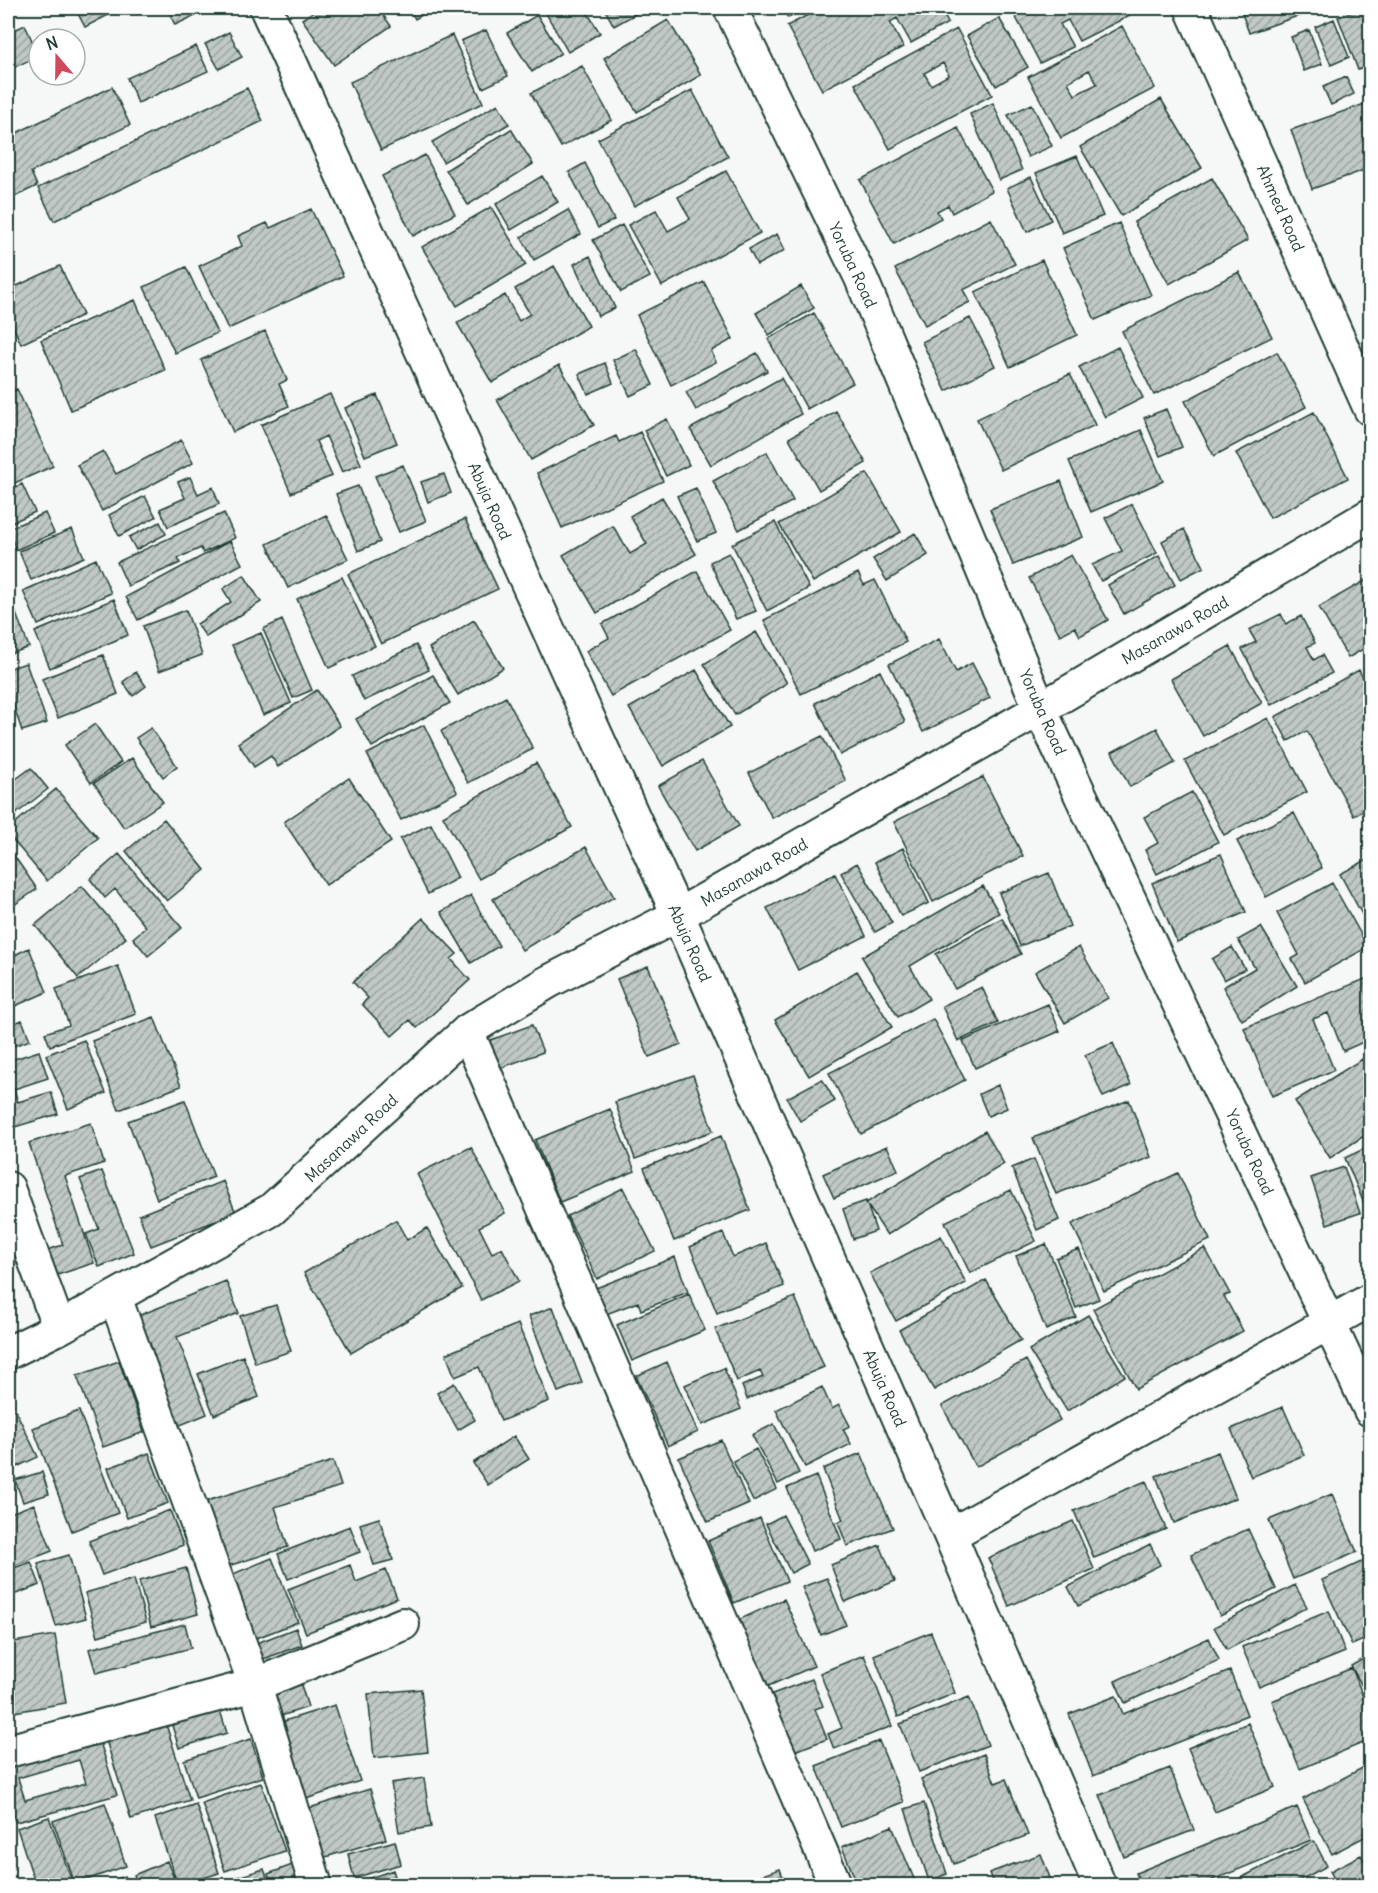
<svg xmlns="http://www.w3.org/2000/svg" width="1378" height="1893" font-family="Delius,sans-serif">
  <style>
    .building { fill: url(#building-hatch); stroke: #1f3d34; stroke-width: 1.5; fill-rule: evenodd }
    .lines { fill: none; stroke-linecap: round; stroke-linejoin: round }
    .street-casing { stroke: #1f3d34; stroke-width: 36 }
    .street { stroke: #fff; stroke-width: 32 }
    .labels { text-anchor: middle; stroke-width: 4.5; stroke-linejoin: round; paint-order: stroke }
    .street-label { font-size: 16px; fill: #1f3d34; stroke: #fff }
  </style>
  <defs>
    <pattern id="building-hatch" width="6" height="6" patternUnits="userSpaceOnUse" patternTransform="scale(1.5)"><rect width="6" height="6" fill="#c0c9c6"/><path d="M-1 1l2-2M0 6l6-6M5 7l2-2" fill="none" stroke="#9ba4a2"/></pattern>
  </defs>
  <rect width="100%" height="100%" fill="#f6f7f7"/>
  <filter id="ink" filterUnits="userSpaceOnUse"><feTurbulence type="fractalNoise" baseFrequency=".0167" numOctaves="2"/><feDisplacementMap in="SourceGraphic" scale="12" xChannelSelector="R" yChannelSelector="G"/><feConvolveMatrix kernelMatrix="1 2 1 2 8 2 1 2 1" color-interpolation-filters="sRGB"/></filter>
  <g filter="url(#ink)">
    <path class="building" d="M75,8H122L85,27Z
      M167,8H211L175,25Z
      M319,8H378L391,26L334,65L302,19Z
      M409,8H434L415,19Z
      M543,8H595L587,12L600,33L568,52Z
      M604,8H646L614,26Z
      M782,8H807L788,18Z
      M821,8H940L948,23L911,43L897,18L890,22L903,47L822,90L787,26Z
      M1011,8H1124L1129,16L1079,41L1068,20L1060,24L1073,47L1040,63Z
      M1240,8H1321L1249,33Z
      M1363,8H1370V65L1358,70L1338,17Z
      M537,15L561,53L532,72L507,33Z
      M999,18L1028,67L996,86L967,36Z
      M1334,19L1349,57L1331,65L1315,27Z
      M668,20L701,75L637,112L604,58Z
      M25,25L39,56L8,70V33Z
      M1122,26L1155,88L1061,138L1028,77ZM1089,70L1097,84L1075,95L1068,82Z
      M957,29L992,95L890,149L855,84ZM943,63L949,75L931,85L924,73Z
      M486,30L508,76L483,88L461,41Z
      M1309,30L1322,64L1304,71L1291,37Z
      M229,32L242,57L219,69L205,44Z
      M452,35L483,103L381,150L350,82Z
      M196,46L208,71L138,103L127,78Z
      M582,66L612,120L561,147L531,93Z
      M1346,77L1354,94L1331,105L1323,87Z
      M112,87L130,125L31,172L37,186L8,200V137Z
      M247,88L263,121L54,221L38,188Z
      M692,90L728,157L634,206L598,139Z
      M1161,99L1202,168L1121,216L1080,147Z
      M1370,102V168L1312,189L1291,130Z
      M993,103L1022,170L999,180L970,114Z
      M498,104L509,124L443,162L432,142Z
      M1032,104L1052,146L1028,157L1008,115Z
      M958,128L992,191L952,213L948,205L937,211L941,218L894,244L860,180Z
      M511,129L533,164L468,205L446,170Z
      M425,155L455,214L413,236L382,176Z
      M1077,156L1103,216L1062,233L1036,173Z
      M585,163L614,220L598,228L569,172Z
      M726,171L760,233L662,286L628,225L656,210L668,231L690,219L678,197Z
      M542,176L558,202L511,230L496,204Z
      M1031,177L1051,220L1027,232L1007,188Z
      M1212,178L1248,240L1169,284L1134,222Z
      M491,207L526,265L457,306L422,247Z
      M311,209L343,276L228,329L199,266L242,246L238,236L267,223L270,228Z
      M568,210L581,234L534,260L521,237Z
      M991,219L1015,264L963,290L970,302L925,325L895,269Z
      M1119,223L1151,295L1095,320L1063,248Z
      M622,225L650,277L621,292L593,240Z
      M777,234L785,250L757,265L749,249Z
      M590,256L615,308L598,316L574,264Z
      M1042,260L1077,335L1010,367L975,292Z
      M60,266L83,315L21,344L8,315V290Z
      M554,266L589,326L492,383L457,323L505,295L519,321L530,314L515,289Z
      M186,267L217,333L175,353L144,287Z
      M1239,272L1272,337L1154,395L1122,331Z
      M704,282L733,339L711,351L716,362L671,385L637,315Z
      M1370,284V308L1362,287Z
      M801,286L814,308L769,335L756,313Z
      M135,300L165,370L71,410L41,340Z
      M814,313L853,383L807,409L768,339Z
      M970,318L995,366L946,391L922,342Z
      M265,331L287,380L279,384L289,406L233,432L201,360Z
      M1118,347L1143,398L1105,417L1079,367Z
      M636,349L653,385L630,396L613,360Z
      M1277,352L1306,407L1214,456L1185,401Z
      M757,353L767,371L696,410L686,392Z
      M605,363L613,383L588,394L579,374Z
      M559,365L594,425L531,460L497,400Z
      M1070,374L1095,425L1001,470L977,419Z
      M781,378L801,414L711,465L690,429Z
      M17,389L53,466L10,485L8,479V393Z
      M330,394L361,464L342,472L326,436L316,441L332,476L291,493L261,425Z
      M377,395L397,443L365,456L345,408Z
      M1166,409L1182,447L1160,456L1144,418Z
      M836,411L866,463L819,490L789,438Z
      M1314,412L1348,478L1270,518L1236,453Z
      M667,419L689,465L666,476L644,430Z
      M1141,430L1163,481L1091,512L1069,461Z
      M640,432L663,481L562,528L537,473L616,436L619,442Z
      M181,440L193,463L102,511L77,465L103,451L116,474Z
      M767,452L793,501L739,530L713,481Z
      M403,465L426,521L399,532L375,476Z
      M867,473L901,532L813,582L779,524Z
      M444,474L451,493L428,502L421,482Z
      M190,477L198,494L213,487L219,504L168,527L160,509L185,498L178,482Z
      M1061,481L1083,537L1013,565L990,509Z
      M22,484L35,512L8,524V490Z
      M358,486L380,542L358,551L336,494Z
      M696,488L716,533L697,541L677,496Z
      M145,496L156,517L119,536L109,515Z
      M662,497L696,554L597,613L563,555L613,526L630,554L647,544L630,516Z
      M1132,504L1157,553L1101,581L1092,565L1122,551L1105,518Z
      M45,513L54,533L16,550L8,529Z
      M224,513L235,538L203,553L201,548L178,558L180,563L128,586L117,562Z
      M326,515L348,559L288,588L267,544Z
      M465,519L498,589L381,644L348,574Z
      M160,522L166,534L136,550L129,537Z
      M775,522L809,588L767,611L732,544Z
      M72,529L84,557L31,580L19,551Z
      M1184,529L1204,567L1181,579L1162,541Z
      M915,533L928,555L887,581L873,559Z
      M230,541L242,564L138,620L126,597Z
      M729,553L756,611L736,619L710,562Z
      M1071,555L1108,620L1080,636L1075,627L1060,635L1029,578Z
      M1159,556L1175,585L1124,614L1108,585Z
      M96,559L111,593L38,625L23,591Z
      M697,571L730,630L611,696L586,651L609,638L602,624Z
      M858,573L864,585L875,580L906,642L801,694L764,620Z
      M244,575L261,602L206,637L197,624L231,602L223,589Z
      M342,577L375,646L329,668L297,599Z
      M1368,579L1370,584V645L1348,658L1319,607Z
      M8,593L29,647L8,655Z
      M114,599L128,635L50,668L35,632Z
      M186,610L202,655L159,671L143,626Z
      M1281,614L1286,624L1301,616L1315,643L1307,647L1314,660L1322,655L1332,673L1271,705L1242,649L1256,642L1249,630Z
      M282,620L312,690L293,698L263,629Z
      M474,620L503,668L458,695L429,648Z
      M756,632L787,683L735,715L704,664Z
      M261,633L291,703L263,715L232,645Z
      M939,639L956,672L972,663L990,698L923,732L889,664Z
      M416,645L429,670L364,701L352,676Z
      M1230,646L1262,703L1203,736L1171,679Z
      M103,655L118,694L58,718L42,679Z
      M26,663L47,723L22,731L8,689V669Z
      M696,670L730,727L663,766L629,708Z
      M1359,670L1370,691V807L1354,816L1307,731L1288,741L1275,717Z
      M880,671L905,722L840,755L815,703Z
      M136,672L146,686L133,696L123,682Z
      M433,675L450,703L372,747L356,719Z
      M317,690L340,726L278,767L271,756L254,767L238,743Z
      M506,697L533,749L468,783L441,731Z
      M1268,718L1307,792L1224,835L1185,761Z
      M95,724L121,762L91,783L65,745Z
      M424,725L457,792L401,820L367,754Z
      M151,728L177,766L163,777L136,738Z
      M1157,728L1175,763L1130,787L1112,752Z
      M822,736L846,781L772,818L749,773Z
      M132,758L163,802L124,828L94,783Z
      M702,761L739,826L695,851L658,786Z
      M536,763L572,827L479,879L443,816Z
      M31,768L48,789L16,814L8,803V785Z
      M983,777L1023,856L933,902L894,822Z
      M349,778L391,842L326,885L284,822Z
      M56,789L98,838L47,881L8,834V829Z
      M1192,792L1218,842L1157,874L1145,850L1158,843L1144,817Z
      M1294,813L1322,868L1266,897L1237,841Z
      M164,819L205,870L167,901L126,851Z
      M431,824L458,878L428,894L400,839Z
      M8,847L37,889L8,909Z
      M586,847L614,897L522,950L493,899Z
      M903,848L929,903L901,916L875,862Z
      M119,854L182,928L148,956L133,938L146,927L115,889L105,898L90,879Z
      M1221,854L1246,912L1177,942L1152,883Z
      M1370,858V929L1340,874Z
      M857,863L892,923L875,932L841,873Z
      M1049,873L1070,926L1020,946L999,893Z
      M835,874L866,936L798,970L767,908Z
      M1332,883L1368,947L1305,982L1292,959L1299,955L1277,913Z
      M82,886L126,938L78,978L35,925Z
      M983,886L999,913L910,966L929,999L898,1017L862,957Z
      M471,895L499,946L471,963L441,912Z
      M423,918L457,954L451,959L470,980L417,1028L410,1020L392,1036L362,1004L368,998L353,982Z
      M1002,918L1021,954L955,989L936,954Z
      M1261,927L1297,986L1242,1020L1223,987L1255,968L1238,940Z
      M1079,947L1108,998L1065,1023L1035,972Z
      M1232,947L1245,969L1224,980L1212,959Z
      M29,948L47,992L8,1009V958Z
      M118,966L136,1014L50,1046L45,1033L69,1025L56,989Z
      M648,966L681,1044L649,1057L617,979Z
      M857,971L892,1027L809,1076L775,1020Z
      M1370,977V1039L1343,1051L1328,1013L1313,1019L1334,1070L1272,1096L1244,1028Z
      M982,987L998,1023L958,1041L942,1006Z
      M1048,1004L1060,1031L975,1068L963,1041Z
      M154,1017L181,1086L119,1110L92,1041Z
      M933,1019L965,1080L861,1134L829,1073Z
      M22,1020L30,1040L8,1048V1026Z
      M532,1025L543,1052L495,1070L485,1042Z
      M84,1040L106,1093L68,1109L46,1055Z
      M1113,1043L1131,1085L1103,1097L1085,1055Z
      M39,1051L48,1078L14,1089L18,1102L51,1092L58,1114L8,1129V1061Z
      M1362,1059L1370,1073V1132L1330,1158L1295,1101Z
      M693,1075L713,1131L635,1159L615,1102Z
      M822,1079L835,1101L800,1121L787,1098Z
      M998,1085L1007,1108L988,1116L979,1094Z
      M185,1100L214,1177L157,1199L128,1121Z
      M1129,1100L1151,1157L1056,1194L1033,1138Z
      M610,1109L635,1171L560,1202L535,1140Z
      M91,1123L104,1163L65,1176L94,1263L45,1279L37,1253L63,1245L29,1143Z
      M985,1131L1004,1164L887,1235L866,1203Z
      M721,1136L750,1210L674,1241L644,1168Z
      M887,1146L898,1170L834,1198L823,1174Z
      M1370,1146V1218L1345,1158Z
      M471,1147L505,1213L479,1227L492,1253L502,1248L519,1281L481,1300L417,1174Z
      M1034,1159L1059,1220L1037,1230L1012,1168Z
      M1344,1167L1360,1213L1327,1224L1311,1178Z
      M102,1171L134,1253L99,1267L86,1234L99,1229L80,1179Z
      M1178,1173L1210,1240L1104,1291L1072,1224Z
      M223,1181L236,1213L151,1246L139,1215Z
      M623,1188L655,1251L597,1279L567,1216Z
      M1011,1190L1036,1241L970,1273L945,1222Z
      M866,1201L876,1231L853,1239L843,1209Z
      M396,1220L407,1240L427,1228L462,1288L351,1353L304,1273Z
      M723,1233L733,1257L766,1243L784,1286L717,1313L690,1247Z
      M941,1236L966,1283L896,1321L870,1273Z
      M1046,1244L1076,1317L1046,1330L1016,1256Z
      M8,1246L14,1264L8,1266Z
      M1205,1248L1230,1294L1224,1296L1243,1331L1136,1389L1093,1309Z
      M1079,1249L1099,1299L1076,1308L1056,1258Z
      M675,1257L688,1292L641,1310L638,1302L606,1314L596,1288Z
      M986,1280L1021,1340L934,1390L899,1330Z
      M226,1281L239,1313L177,1337L207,1414L168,1430L125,1321Z
      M689,1294L705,1330L632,1361L617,1325Z
      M795,1297L824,1367L747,1399L742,1386L763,1377L760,1371L737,1381L715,1329Z
      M276,1305L291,1351L255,1363L240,1316Z
      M553,1307L582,1383L558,1392L529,1316Z
      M1088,1315L1125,1376L1067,1411L1029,1350Z
      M518,1324L549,1401L501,1421L479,1367L455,1377L446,1354Z
      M243,1356L259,1397L214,1415L198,1374Z
      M1026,1360L1060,1420L976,1467L942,1406Z
      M119,1361L144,1432L103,1447L77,1376Z
      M667,1362L698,1432L668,1446L636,1376Z
      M724,1368L741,1409L702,1425L685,1385Z
      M454,1383L475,1420L458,1430L437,1393Z
      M822,1387L832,1409L839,1405L850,1426L843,1429L851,1444L805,1467L776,1410Z
      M8,1395L38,1457L8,1471Z
      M1283,1407L1304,1455L1251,1477L1231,1429Z
      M79,1411L118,1513L72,1531L33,1428Z
      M774,1424L799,1473L778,1484L752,1435Z
      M514,1436L529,1459L488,1485L473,1463Z
      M721,1440L749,1504L708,1522L679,1458Z
      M756,1449L777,1489L753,1501L733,1461Z
      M1218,1452L1236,1498L1174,1523L1156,1476Z
      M149,1453L168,1503L127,1518L108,1468Z
      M861,1453L893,1528L847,1546L838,1522L843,1520L823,1469Z
      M333,1461L341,1486L275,1507L288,1547L228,1566L207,1501Z
      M42,1472L49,1494L23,1502L15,1480Z
      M816,1476L841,1539L812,1551L787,1488Z
      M1146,1481L1166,1529L1094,1558L1074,1511Z
      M1332,1494L1357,1552L1293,1579L1269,1520Z
      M34,1504L52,1551L8,1568V1514Z
      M170,1510L183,1545L102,1575L89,1541Z
      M783,1515L808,1564L791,1573L766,1524Z
      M379,1518L393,1560L374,1565L360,1524Z
      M760,1518L787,1581L734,1603L708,1541Z
      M1073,1521L1094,1569L1009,1606L988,1558Z
      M350,1526L360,1552L288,1579L278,1554Z
      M1248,1529L1276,1589L1220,1616L1191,1555Z
      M1150,1544L1160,1565L1078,1606L1068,1587Z
      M880,1545L895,1581L845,1602L831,1565Z
      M69,1555L86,1618L56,1626L38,1564Z
      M272,1558L298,1622L246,1642L221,1579Z
      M1370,1558V1637L1352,1645L1322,1580Z
      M31,1562L40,1585L8,1597V1570Z
      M350,1565L356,1582L386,1570L397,1598L306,1633L288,1589Z
      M186,1568L198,1614L151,1627L139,1581Z
      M827,1578L846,1625L821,1635L802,1587Z
      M134,1579L146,1622L98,1636L85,1593Z
      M1295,1585L1307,1607L1227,1650L1214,1627Z
      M784,1599L814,1666L764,1688L734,1622Z
      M1329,1611L1345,1652L1259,1687L1242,1647Z
      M185,1624L191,1648L96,1673L89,1649Z
      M296,1628L302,1645L255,1662L249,1646Z
      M931,1632L955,1693L898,1717L874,1655Z
      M55,1635L66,1703L8,1713V1643Z
      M1209,1638L1219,1660L1125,1703L1115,1681Z
      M864,1655L892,1726L834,1749L828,1734L842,1728L820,1673Z
      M1370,1655V1700L1351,1666Z
      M1352,1668L1370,1715V1740L1300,1769L1272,1701Z
      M1230,1671L1247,1715L1093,1776L1069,1714L1116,1696L1123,1714Z
      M812,1679L823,1706L815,1709L827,1739L789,1753L767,1696Z
      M300,1682L308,1707L272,1719L264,1693Z
      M421,1689L428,1752L374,1758L368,1694Z
      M969,1697L988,1745L919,1772L900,1724Z
      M218,1704L227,1733L179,1748L170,1719Z
      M335,1705L360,1781L303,1800L278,1723Z
      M164,1718L190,1800L131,1819L105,1737Z
      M1248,1723L1275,1787L1215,1812L1188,1748Z
      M98,1736L117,1795L16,1822L8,1807V1758ZM79,1760L86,1783L25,1800L18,1778Z
      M251,1739L263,1777L196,1798L184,1760Z
      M879,1741L904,1802L841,1827L816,1766Z
      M984,1754L995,1783L1006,1779L1028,1835L954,1864L921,1779Z
      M1370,1764V1834L1332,1854L1303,1799Z
      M1170,1768L1194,1830L1124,1857L1100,1795Z
      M424,1778L431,1827L399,1832L391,1783Z
      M261,1783L285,1851L225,1871L202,1803Z
      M370,1789L386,1839L322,1858L306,1809Z
      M105,1803L126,1866L75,1884L53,1821Z
      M924,1803L947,1874L929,1881L905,1809Z
      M196,1804L219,1873L178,1886L155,1818Z
      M1297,1807L1311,1840L1198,1886H1141L1136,1873Z
      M49,1817L73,1884L68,1886H36L17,1828Z
      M892,1826L917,1886H858L842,1847Z
      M395,1841L401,1864L354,1878L348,1854Z
      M1314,1841L1327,1866L1289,1886H1225Z
      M1041,1854L1053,1886H994L989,1873Z
      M1361,1855L1370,1872V1886H1338L1330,1871Z
      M167,1861L177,1886H138L134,1875Z
      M295,1864L303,1886H272L268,1874Z
      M264,1869L270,1886H233L231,1879Z
      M780,1869L786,1886H730Z
      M393,1870L398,1886H347Z
      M125,1876L129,1886H99Z
      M223,1877L226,1886H199Z"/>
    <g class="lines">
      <g class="street-casing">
        <path id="street" d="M266,8L678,915L950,1535L1100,1886
          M730,8L861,278L1040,709L1370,1410
          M1191,8L1370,409
          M467,1031L836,1886
          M8,1188L59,1328
          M115,1297L255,1685L316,1886
          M8,1353L59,1328L271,1210L467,1031L548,982L678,915L1040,709L1370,515
          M950,1535L1370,1300
          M8,1751L255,1685L403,1624"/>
      </g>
      <use href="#street" class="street"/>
    </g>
  </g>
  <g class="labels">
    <g class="street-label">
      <text transform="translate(1281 208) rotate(66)" y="6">Ahmed Road</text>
      <text transform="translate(853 265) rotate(65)" y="6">Yoruba Road</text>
      <text transform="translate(490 501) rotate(66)" y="6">Abuja Road</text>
      <text transform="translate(1175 630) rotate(-30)" y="6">Masanawa Road</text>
      <text transform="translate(1043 712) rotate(66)" y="6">Yoruba Road</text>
      <text transform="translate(754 872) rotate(-30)" y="6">Masanawa Road</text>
      <text transform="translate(690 943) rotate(66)" y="6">Abuja Road</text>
      <text transform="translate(351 1138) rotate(-43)" y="6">Masanawa Road</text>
      <text transform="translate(1250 1152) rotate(65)" y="6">Yoruba Road</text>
      <text transform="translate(885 1388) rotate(66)" y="6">Abuja Road</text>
    </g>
  </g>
  <rect width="1378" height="1893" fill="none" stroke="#fff" stroke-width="30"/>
  <rect x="15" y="15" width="1348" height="1863" fill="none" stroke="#1f3d34" stroke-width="2" filter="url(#ink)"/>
  <g transform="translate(57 57) rotate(340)"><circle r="28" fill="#ffffff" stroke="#a5b1ae" stroke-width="1.5"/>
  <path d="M0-4.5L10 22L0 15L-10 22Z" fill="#d1495b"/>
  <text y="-9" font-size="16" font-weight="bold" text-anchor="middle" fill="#1f3d34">N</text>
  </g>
</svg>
